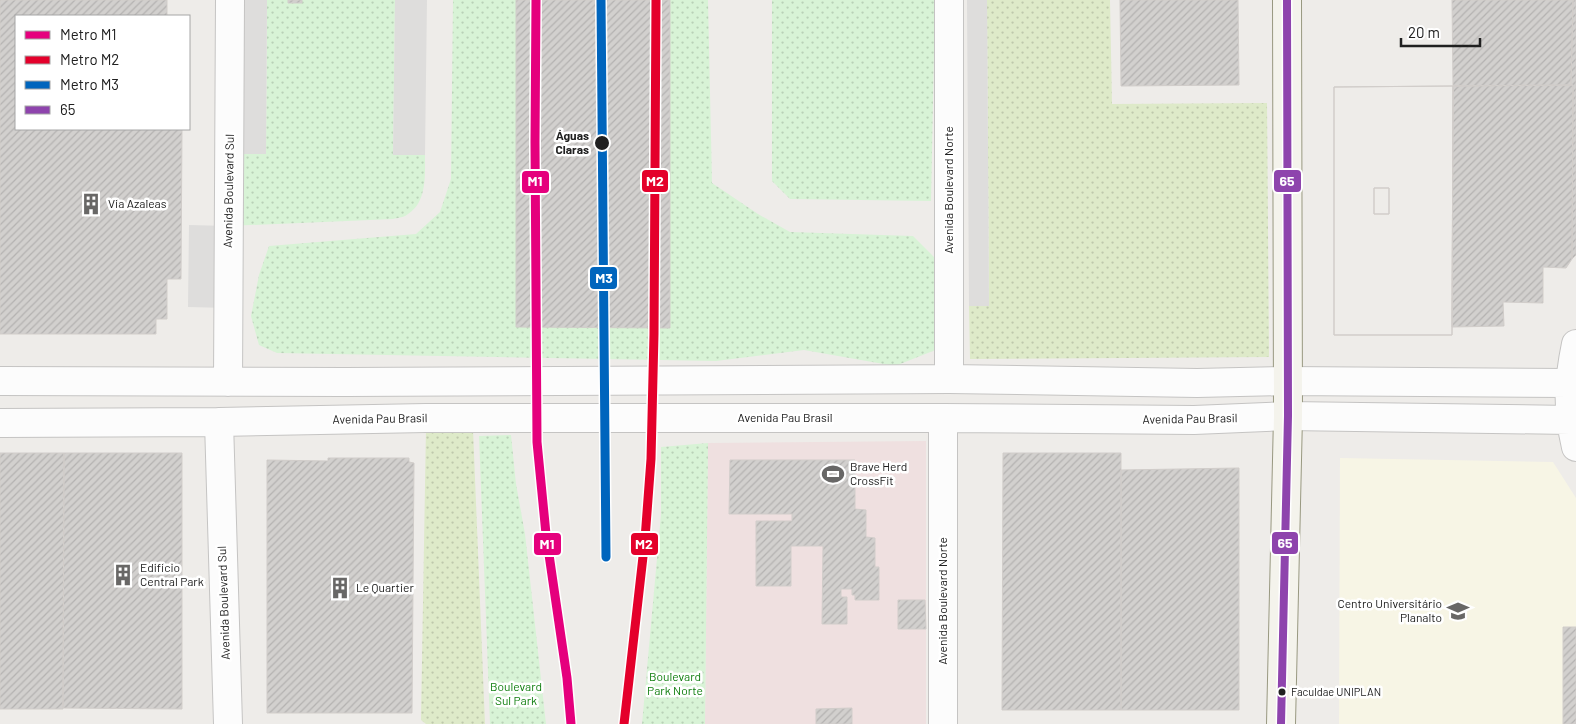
<svg xmlns="http://www.w3.org/2000/svg" width="1576" height="724" font-family="Barlow,sans-serif">
  <style>
    .commercial { fill: #efe0e0 }
    .education { fill: #f7f5e5 }
    .grass { fill: url(#grass-dots) }
    .park { fill: url(#park-dots) }
    .parking { fill: #dedddc }
    .building { fill: url(#building-hatch); stroke: #d1cdca; fill-rule: evenodd }
    .lines { fill: none; stroke-linecap: round; stroke-linejoin: round }
    .tertiary-casing { stroke: #c5c4c3; stroke-width: 30 }
    .secondary-casing { stroke: #989880; stroke-width: 30 }
    .tertiary { stroke: #fcfcfc; stroke-width: 28 }
    .secondary { stroke: #f4f3ec; stroke-width: 28 }
    .bus-1-casing { stroke: #fff; stroke-width: 11 }
    .bus-1 { stroke: #8e44ad; stroke-width: 8 }
    .metro-1-casing { stroke: #fff; stroke-width: 12 }
    .metro-2-casing { stroke: #fff; stroke-width: 12 }
    .metro-3-casing { stroke: #fff; stroke-width: 12 }
    .metro-1 { stroke: #e5007d; stroke-width: 9 }
    .metro-2 { stroke: #e4002b; stroke-width: 9 }
    .metro-3 { stroke: #0065bd; stroke-width: 9 }
    .stop-dot { fill: #202020; stroke: #fff; stroke-width: 2 }
    .labels { text-anchor: middle; stroke-width: 5; stroke-linejoin: round; paint-order: stroke }
    .bus-label { font-size: 11px; fill: #202020; stroke: #fff; text-anchor: start }
    .stop-label { font-size: 12px; font-weight: bold; fill: #202020; stroke: #fff; text-anchor: end }
    .street-label { font-size: 12px; fill: #202020; stroke: #fff }
    .poi-label { font-size: 12px; fill: #202020; stroke: #fff; text-anchor: start }
    .park-label { font-size: 12px; fill: #0f7e0e; stroke: #fff }
    .line-badge { stroke: #fff; stroke-width: 2 }
    .badge-label { font-size: 14px; text-anchor: middle; font-weight: bold; fill: #fff }
  </style>
  <defs>
    <pattern id="grass-dots" width="8" height="8" patternUnits="userSpaceOnUse" patternTransform="scale(1.25)"><rect width="8" height="8" fill="#deeac9"/><path d="M2 2h.1M6 6h.1" fill="none" stroke="#bec8ac" stroke-width="1.8" stroke-linecap="round"/></pattern>
    <pattern id="park-dots" width="8" height="8" patternUnits="userSpaceOnUse" patternTransform="scale(1.25)"><rect width="8" height="8" fill="#d8f3d6"/><path d="M2 2h.1M6 6h.1" fill="none" stroke="#b9d0b7" stroke-width="1.8" stroke-linecap="round"/></pattern>
    <pattern id="building-hatch" width="6" height="6" patternUnits="userSpaceOnUse" patternTransform="scale(1.25)"><rect width="6" height="6" fill="#d2d0ce"/><path d="M-1 1l2-2M0 6l6-6M5 7l2-2" fill="none" stroke="#b4b2b1"/></pattern>
  </defs>
  <rect width="100%" height="100%" fill="#eeece9"/>
  <path class="commercial" d="M926,441V724H705L708,443Z"/>
  <path class="education" d="M1340,458L1553,462L1576,498V724H1339Z"/>
  <path class="grass" d="M987,0H1110L1112,104L1267,103L1269,357L970,359L969,306H989Z
    M426,427L473,429L485,724H426L421,720Z"/>
  <path class="park" d="M267,0H395L393,155H425C425,175 427,202 408,214C405,217 398,218 393,219L228,226L229,154H266Z
    M453,0H708L712,183L758,214L790,232L913,236L940,263L938,349L895,366L804,350L716,361L277,353L259,345L251,316L259,275L269,246L416,234L440,212L451,179Z
    M772,0H935L931,201L790,199L772,181Z
    M511,435L516,484L525,534L546,724H490L479,436Z
    M708,443L705,724H642L661,514V447Z"/>
  <path class="parking" d="M230,0H267L266,154H229Z
    M395,0H427L425,155H393Z
    M967,0H987L989,306H969Z
    M189,225L228,226V308L188,307Z"/>
  <path class="building" d="M0,0H167V16H16V129H182L181,279H167V319H156V334H0Z
    M288,0H302V3H288Z
    M516,0H670V328L516,327Z
    M1120,0H1238L1239,85L1121,86Z
    M1452,0H1573L1571,85L1453,86Z
    M1573,0H1576V255L1572,259L1573,85H1571Z
    M1573,85L1572,259L1566,268L1543,267V303L1503,302L1504,326L1452,327L1453,86Z
    M1453,86L1452,335H1334V87ZM1374,188H1389V214H1374Z
    M1453,86L1452,335H1334V87Z
    M1374,188H1389V214H1374Z
    M0,453H64L63,709H0Z
    M64,453H182V709L63,708Z
    M1003,453H1121V710H1002Z
    M328,458H409V462L414,463L412,713H267V460L328,461Z
    M730,460H855V509L866,510V537L875,538V567H879V600H855V595H852V589H841V597H847V624H822L823,546H791V586H756V521H792V514H729Z
    M1239,468V710H1121V470Z
    M898,600H925L926,629H898Z
    M1563,627H1576V724H1563Z
    M852,708V724H816V709Z"/>
  <g class="lines">
    <g class="tertiary-casing">
      <path id="tertiary" d="M949,0V379
        M1576,344C1568,383 1567,408 1576,447
        M0,381L345,382L949,379L1197,383L1287,381L1569,383
        M228,382L230,0
        M943,418V724
        M219,422L228,724
        M0,423L219,422L426,418H943L1194,420L1288,416L1570,420"/>
    </g>
    <g class="secondary-casing">
      <path id="secondary" d="M1281,724L1288,416L1287,0"/>
    </g>
    <use href="#tertiary" class="tertiary"/>
    <use href="#secondary" class="secondary"/>
    <g class="bus-1-casing">
      <path id="bus-1" d="M1281,724L1288,416L1287,0"/>
    </g>
    <use href="#bus-1" class="bus-1"/>
    <g class="metro-1-casing">
      <path id="metro-1" d="M536,0L535,142L537,442L546,534L567,678L571,724"/>
    </g>
    <g class="metro-2-casing">
      <path id="metro-2" d="M624,724L645,539L651,459L654,334L656,0"/>
    </g>
    <g class="metro-3-casing">
      <path id="metro-3" d="M601,0L606,557"/>
    </g>
    <use href="#metro-1" class="metro-1"/>
    <use href="#metro-2" class="metro-2"/>
    <use href="#metro-3" class="metro-3"/>
  </g>
  <defs>
    <g id="building-bare" transform="scale(1.725)"><path d="M-4-6H4V6H1V3H-1V6H-4ZM-2.5-4.3h1.7v1.8h-1.7ZM.8-4.3h1.7v1.8H.8ZM-2.5-1h1.7V.8h-1.7ZM.8-1h1.7V.8H.8Z" fill="#686766" stroke="#fff" stroke-width="2.5" paint-order="stroke"/></g>
    <g id="stadium-bare" transform="scale(1.725)"><path d="M0-5a6.5 5 0 1 0 0 10a6.5 5 0 1 0 0-10ZM-3.5-1.8h7v3.6h-7Z" fill="#686766" stroke="#fff" stroke-width="2.5" paint-order="stroke"/></g>
    <g id="university-bare" transform="scale(1.725)"><path d="M0-5L7-2L0 1L-7-2ZM-4 1L0 2.5L4 1V4Q0 6-4 4Z" fill="#686766" stroke="#fff" stroke-width="2.5" paint-order="stroke"/></g>
  </defs>
  <g fill-rule="evenodd">
    <use href="#building-bare" x="91" y="204"/>
    <use href="#stadium-bare" x="833" y="474"/>
    <use href="#building-bare" x="123" y="575"/>
    <use href="#building-bare" x="340" y="588"/>
    <use href="#university-bare" x="1458" y="611"/>
  </g>
  <g class="stop-dot">
    <circle cx="602" cy="143" r="8"/>
    <circle cx="1282" cy="692" r="4.5"/>
  </g>
  <g class="labels">
    <g class="bus-label">
      <text x="1291" y="696">Faculdae UNIPLAN</text>
    </g>
    <g class="stop-label">
      <text x="589" y="140">Águas<tspan x="589" dy="14">Claras</tspan></text>
    </g>
    <g class="street-label">
      <text transform="translate(949 190) rotate(-90)" y="4">Avenida Boulevard Norte</text>
      <text transform="translate(229 191) rotate(-89)" y="4">Avenida Boulevard Sul</text>
      <text x="785" y="422">Avenida Pau Brasil</text>
      <text transform="translate(380 419) rotate(-1)" y="4">Avenida Pau Brasil</text>
      <text transform="translate(1190 419) rotate(-1)" y="4">Avenida Pau Brasil</text>
      <text transform="translate(943 601) rotate(-90)" y="4">Avenida Boulevard Norte</text>
      <text transform="translate(224 603) rotate(-92)" y="4">Avenida Boulevard Sul</text>
    </g>
    <g class="poi-label">
      <text x="108" y="208">Via Azaleas</text>
      <text x="850" y="471">Brave Herd<tspan x="850" dy="14">CrossFit</tspan></text>
      <text x="140" y="572">Edificio<tspan x="140" dy="14">Central Park</tspan></text>
      <text x="356" y="592">Le Quartier</text>
      <text x="1442" y="608" text-anchor="end">Centro Universitário<tspan x="1442" dy="14">Planalto</tspan></text>
    </g>
    <g class="park-label">
      <text x="675" y="681">Boulevard<tspan x="675" dy="14">Park Norte</tspan></text>
      <text x="516" y="691">Boulevard<tspan x="516" dy="14">Sul Park</tspan></text>
    </g>
  </g>
  <g class="line-badge">
    <rect x="1273" y="169" width="29" height="24" rx="5" fill="#8e44ad"/>
    <rect x="641" y="169" width="28" height="24" rx="5" fill="#e4002b"/>
    <rect x="521" y="170" width="29" height="24" rx="5" fill="#e5007d"/>
    <rect x="589" y="266" width="29" height="24" rx="5" fill="#0065bd"/>
    <rect x="1271" y="531" width="28" height="24" rx="5" fill="#8e44ad"/>
    <rect x="630" y="532" width="29" height="24" rx="5" fill="#e4002b"/>
    <rect x="533" y="532" width="29" height="24" rx="5" fill="#e5007d"/>
  </g>
  <g class="badge-label">
    <text x="1287" y="186">65</text>
    <text x="655" y="186">M2</text>
    <text x="535" y="186">M1</text>
    <text x="604" y="283">M3</text>
    <text x="1285" y="548">65</text>
    <text x="644" y="549">M2</text>
    <text x="547" y="549">M1</text>
  </g>
  <rect x="15" y="15" width="175" height="115" fill="#ffffff" stroke="#a6a6a6"/>
  <rect x="25" y="31" width="25" height="8" fill="#e5007d" stroke="#a6a6a6"/>
  <text x="60" y="40" font-size="15" fill="#202020">Metro M1</text>
  <rect x="25" y="56" width="25" height="8" fill="#e4002b" stroke="#a6a6a6"/>
  <text x="60" y="65" font-size="15" fill="#202020">Metro M2</text>
  <rect x="25" y="81" width="25" height="8" fill="#0065bd" stroke="#a6a6a6"/>
  <text x="60" y="90" font-size="15" fill="#202020">Metro M3</text>
  <rect x="25" y="106" width="25" height="8" fill="#8e44ad" stroke="#a6a6a6"/>
  <text x="60" y="115" font-size="15" fill="#202020">65</text>
  <path d="M1401 38v8h79v-8" fill="none" stroke="#202020" stroke-width="2.5"/>
  <text x="1408" y="38" font-size="15" fill="#202020" stroke="#ffffff" stroke-width="4" paint-order="stroke">20 m</text>
</svg>
